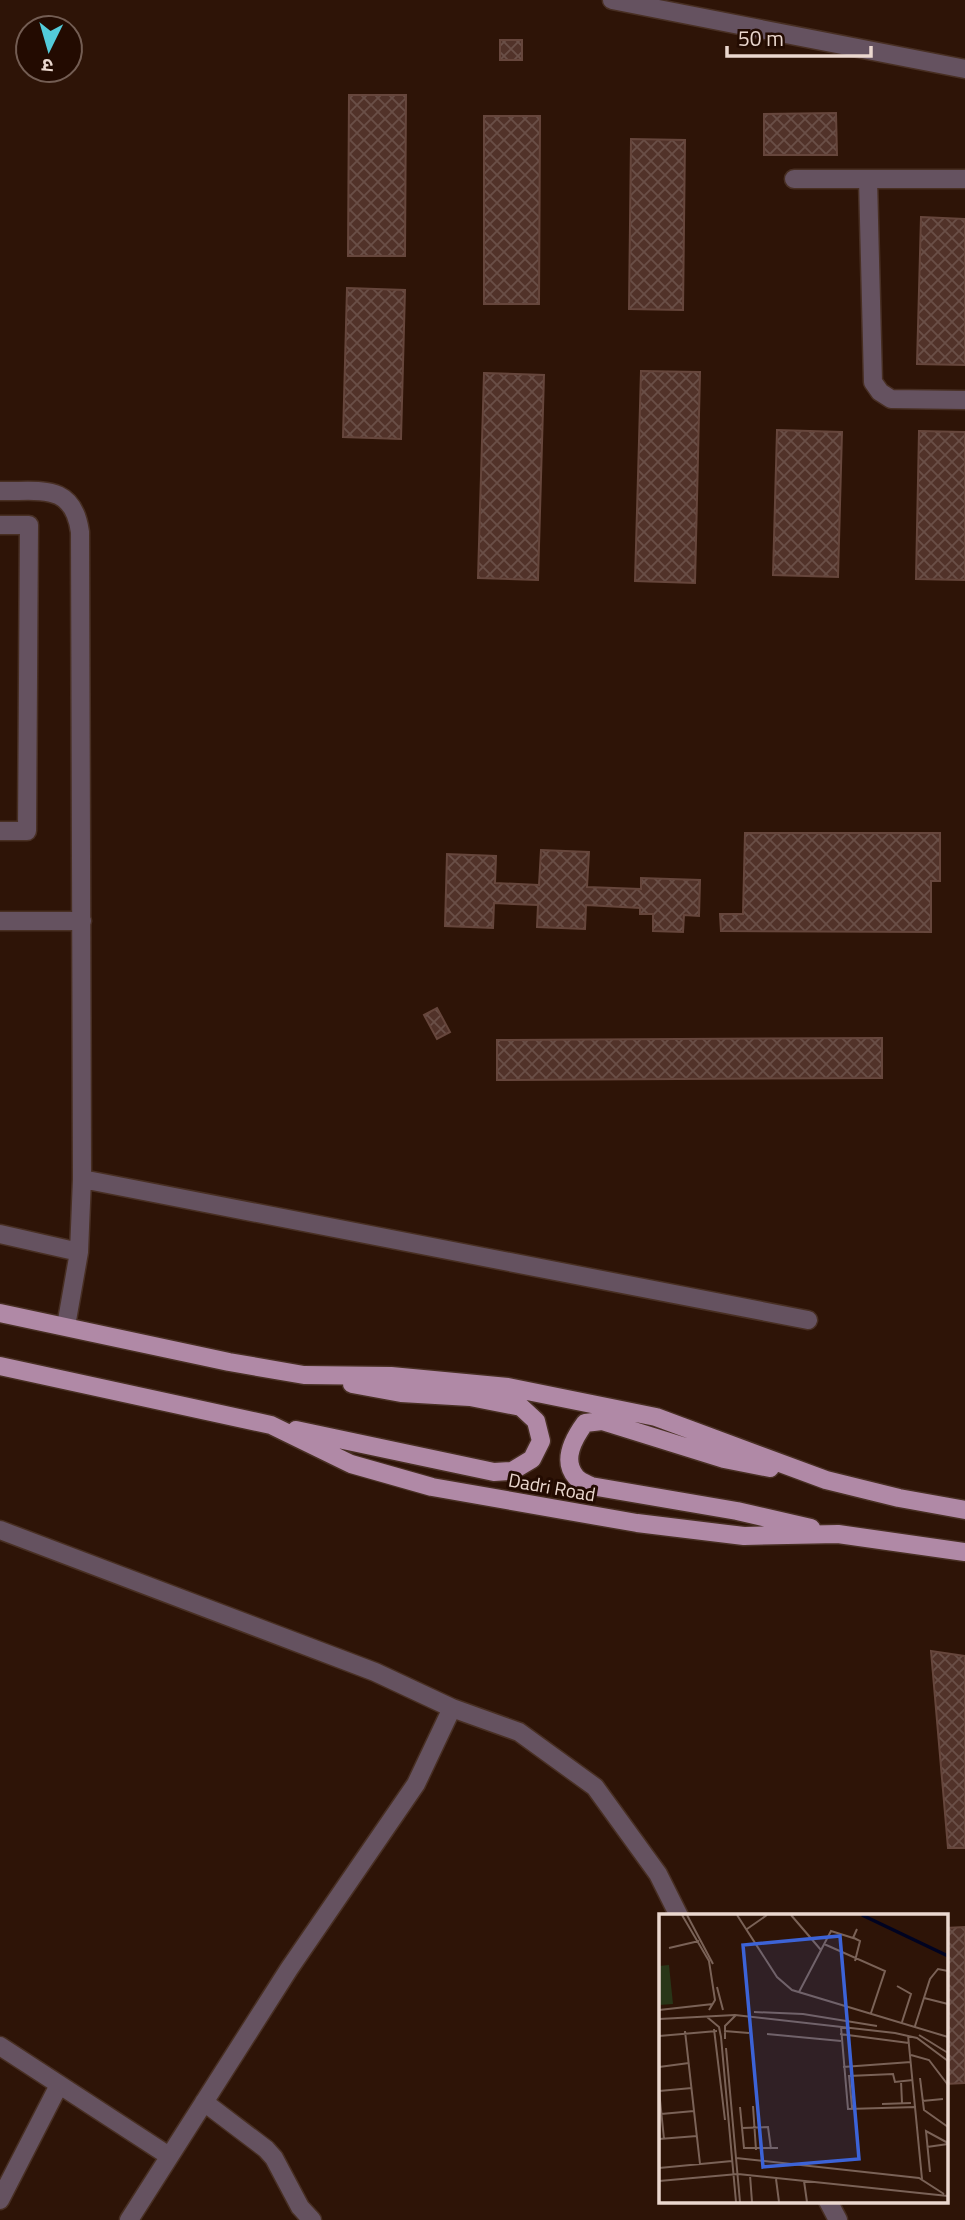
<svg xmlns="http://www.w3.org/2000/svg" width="965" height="2220" font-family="'Titillium Web','Noto Sans Devanagari',sans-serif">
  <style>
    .building { fill: url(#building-cross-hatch); stroke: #66463c; stroke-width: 2 }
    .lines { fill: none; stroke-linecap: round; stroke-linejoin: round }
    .minor-casing { stroke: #482f23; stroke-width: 21 }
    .major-casing { stroke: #482f23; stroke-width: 21 }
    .minor { stroke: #655260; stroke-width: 18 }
    .major { stroke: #b089a6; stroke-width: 18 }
    .labels { text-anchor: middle; stroke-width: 6; stroke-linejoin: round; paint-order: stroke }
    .street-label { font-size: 19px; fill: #ebd8cf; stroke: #230b01 }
    .inset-river { fill: none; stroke: #000321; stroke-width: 3.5 }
    .inset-road { fill: none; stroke: #7a6257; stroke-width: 2 }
    .view { fill: #3c63d7; fill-opacity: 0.15; stroke: #3c63d7; stroke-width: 3.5 }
    .inset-edge { fill: none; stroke: #ebd8cf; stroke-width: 3.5 }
  </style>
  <defs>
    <pattern id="building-cross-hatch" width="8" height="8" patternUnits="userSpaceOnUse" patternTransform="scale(1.75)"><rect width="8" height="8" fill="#513229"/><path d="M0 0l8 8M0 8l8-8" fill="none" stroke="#6a4f47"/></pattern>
  </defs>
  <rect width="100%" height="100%" fill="#2e1407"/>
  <path class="building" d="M500,40H522V60H500Z
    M349,95H406L405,256H348Z
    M836,113L837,155H764V114Z
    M484,116H540L539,304H484Z
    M631,139L685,140L683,310L629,309Z
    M921,217L965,219V365L917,364Z
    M347,288L405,290L401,439L343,437Z
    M641,371L700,372L695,583L635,581Z
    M484,373L544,375L538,580L478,578Z
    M777,430L842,432L838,577L773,575Z
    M919,431L965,432V580L916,579Z
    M745,833H940V881H931V932L721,931L720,914H743Z
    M541,850L589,852L587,887L641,889V878L700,880L699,916L684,915L683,932L653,931V914H640V908L586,905L585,929L537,927L538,905L494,903L493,928L445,926L447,854L496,856L495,883L539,885Z
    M437,1008L450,1032L437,1039L424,1015Z
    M882,1038V1078L497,1080V1040Z
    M931,1651L965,1656V1848H948Z
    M965,1927V2083L946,2084V1928Z"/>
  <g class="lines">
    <g class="minor-casing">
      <path id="minor" d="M612,0L965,69
        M794,179H965
        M868,179L873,382L880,392L891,399L965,400
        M0,491C40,492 73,482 80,532L82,1179L79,1252L66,1326
        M0,525H29L27,831H0
        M0,921H82
        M82,1179L808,1320
        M0,1234L79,1252
        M0,1530L375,1672L452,1708L519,1732L595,1787L658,1874L679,1916
        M0,2046L169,2156
        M204,2102L266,2149L274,2158L300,2207L312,2220
        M0,2200L59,2085
        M828,2201L838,2220
        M129,2220L289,1969L416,1784L452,1708"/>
    </g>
    <g class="major-casing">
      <path id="major" d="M0,1313L229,1362L304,1375L391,1376L508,1387L656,1417L826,1480L899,1498L965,1510
        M0,1366L271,1425L351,1464L432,1487L637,1523L744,1536L838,1534L965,1552
        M296,1430L494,1472L512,1471L532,1459L541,1441L536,1421L521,1407L470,1397L401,1393L352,1384
        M770,1468L724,1459L602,1421L585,1423C574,1438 561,1460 576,1477C579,1481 587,1484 591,1486L737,1511L811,1528"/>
    </g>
    <use href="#minor" class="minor"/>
    <use href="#major" class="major"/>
  </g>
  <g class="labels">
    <g class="street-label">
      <text transform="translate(552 1487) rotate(10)" y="7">Dadri Road</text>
    </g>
  </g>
  <g transform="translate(659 1914)">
    <rect width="289" height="289" fill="#2e1407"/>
    <path d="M10,51L14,90L0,91V52Z" fill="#293618"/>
    <path class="inset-river" d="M203,1L289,42"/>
    <path class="inset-road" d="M23,1L50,47L56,86L50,96M28,1L54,50M78,1L118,63L133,76L289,123M132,1L162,36M88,15L108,1M195,24L201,27L196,47M165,30L226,57L212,99M10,34L40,27M238,72L252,80L243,108M58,73L64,96M140,78L172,17L194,24L198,15M265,84L289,90M0,96L54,90M95,98L144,100L218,112M48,103L60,113L62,123L77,288M0,105L76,101L236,119L258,124L289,147M256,112L271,65L279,55L289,57M182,113L189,195L257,193M55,115L66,206M26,117L41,250M65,117L90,119M108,120L182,127M181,120L250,129M249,121L263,265M260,121L289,139M0,122L58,117M66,125V112L77,101M67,134L81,288M252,141L270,146L289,171M0,153L30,149M184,153L252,148M261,164L265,196L289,213M242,167L243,189M0,176L5,225M0,177L33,174M263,187L284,185M223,190L252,189M94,192L97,236M197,192L193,193L190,162L234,160L236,168L254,166M81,193L85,234H119M2,200L35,197M83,214L109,213L112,235M0,225L38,222M268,233L289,230M77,244L260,264L285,280M0,254L73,247M271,258L267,217L289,229M91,261L93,288M117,265L120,288M0,267L79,260L289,282M145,267L148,288"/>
    <path class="view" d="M181,22L200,245L104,253L84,31Z"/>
    <rect width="289" height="289" class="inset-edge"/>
  </g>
  <g transform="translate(49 49) rotate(185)"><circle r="33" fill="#230b01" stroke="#735d53" stroke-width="2"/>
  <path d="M0-5L12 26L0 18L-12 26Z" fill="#53cbda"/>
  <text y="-10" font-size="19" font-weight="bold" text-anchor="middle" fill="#ebd8cf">उ</text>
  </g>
  <path d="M727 46v10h144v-10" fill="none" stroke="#ebd8cf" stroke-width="3.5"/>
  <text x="738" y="46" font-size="21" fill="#ebd8cf" stroke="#230b01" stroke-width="5" paint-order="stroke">50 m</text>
</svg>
